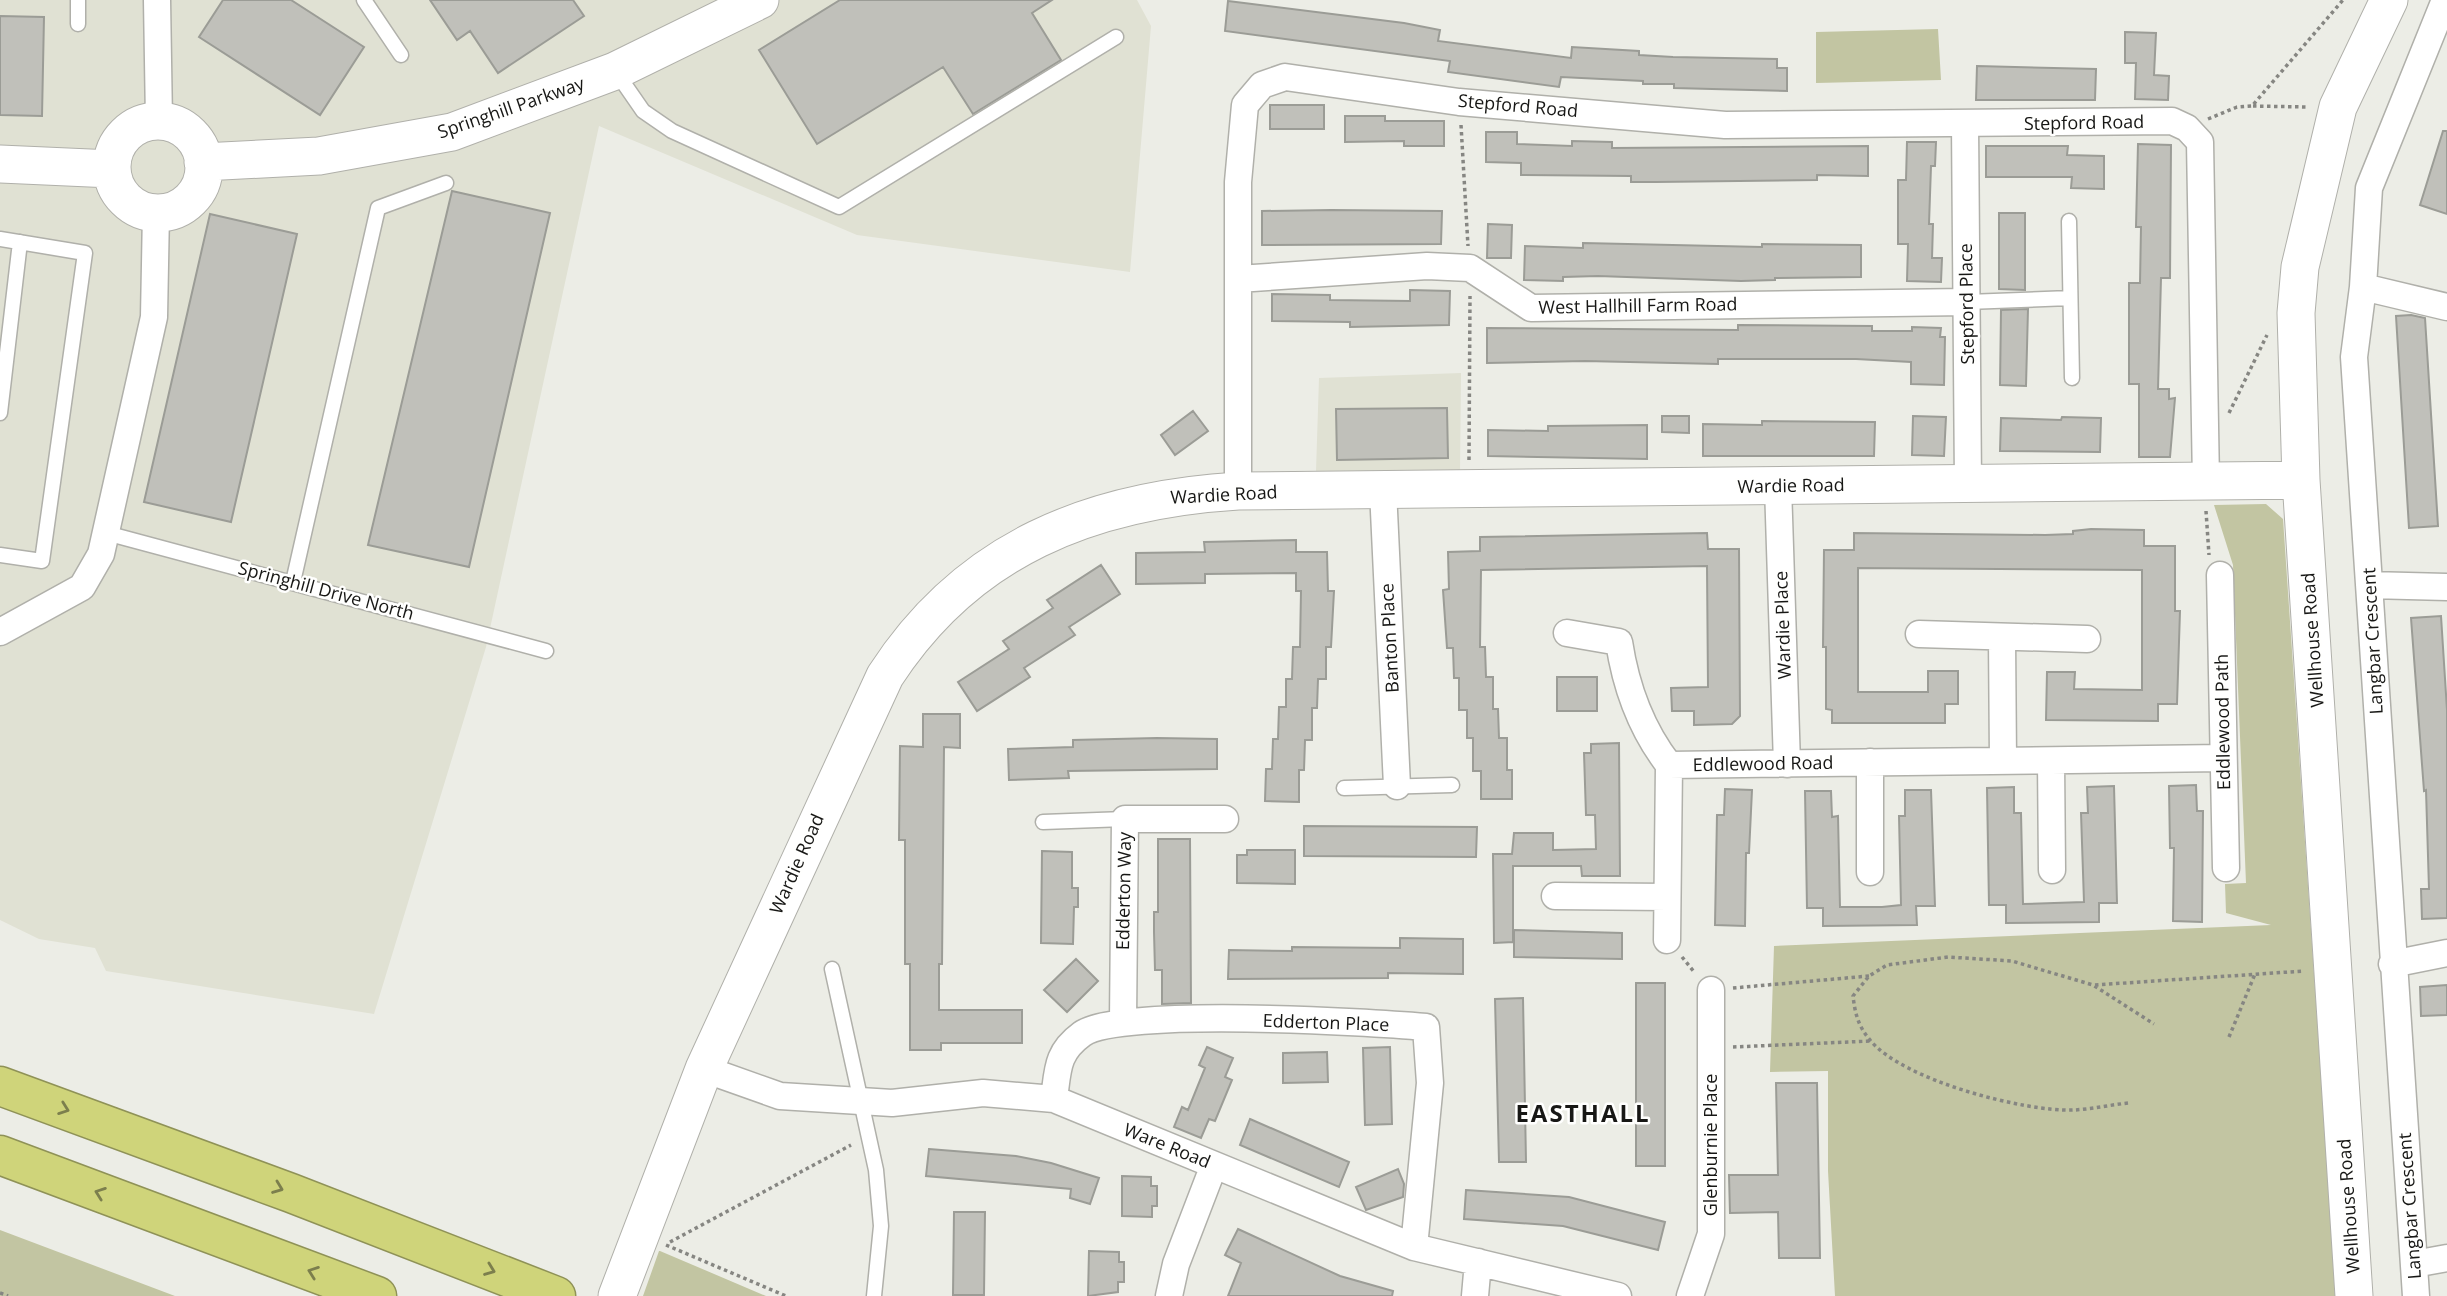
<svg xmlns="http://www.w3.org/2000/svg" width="2447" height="1296" font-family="'Open Sans',sans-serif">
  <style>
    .built { fill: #e0e1d3 }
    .green { fill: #c2c5a2 }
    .building { fill: #c0c0ba; stroke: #9b9c96; stroke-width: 2 }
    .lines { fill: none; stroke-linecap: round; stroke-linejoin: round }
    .lane-casing { stroke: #b0b0aa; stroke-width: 17 }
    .street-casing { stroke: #b0b0aa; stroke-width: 29 }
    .secondary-casing { stroke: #b0b0aa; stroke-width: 39 }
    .highway-casing { stroke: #8f9257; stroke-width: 41 }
    .path { stroke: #868682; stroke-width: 3.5; stroke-dasharray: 3.5 3.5; stroke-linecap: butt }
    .lane { stroke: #fff; stroke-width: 14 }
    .street { stroke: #fff; stroke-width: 26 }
    .secondary { stroke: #fff; stroke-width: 37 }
    .highway { stroke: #cfd47a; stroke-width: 38 }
    .oneway { stroke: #7c7f4d }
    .labels { text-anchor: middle; stroke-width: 5; stroke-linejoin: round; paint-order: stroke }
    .street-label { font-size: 18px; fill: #171715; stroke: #fffffe }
    .district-label { font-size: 24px; font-weight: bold; letter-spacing: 2px; fill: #171715; stroke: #fffffe }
  </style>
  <rect width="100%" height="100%" fill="#ecede6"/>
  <path class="built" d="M0,0H1137L1151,26L1130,272L857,235L599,126L486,647L374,1014L106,971L95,948L39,939L0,920Z
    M1461,373L1460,472L1316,471L1319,378Z"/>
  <path class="green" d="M1938,29L1941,80L1816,83V32Z
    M2266,504L2283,519L2336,1296H1835L1828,1171V1071L1770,1072L1774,946L2271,925L2226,913L2225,884L2246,883L2233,565L2214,505Z
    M0,1230L175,1296H0Z
    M659,1251H660L766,1296H643Z"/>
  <path class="building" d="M223,0H291L364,47L320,115L199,37Z
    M430,0H573L584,16L498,73L470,31L457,40Z
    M840,0H1052L1032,13L1061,60L973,114L943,67L817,144L759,50Z
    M1228,1L1404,23L1440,30L1438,41L1571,58L1572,47L1639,51V55L1673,57L1777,59V68H1787V91L1674,88V84H1643V81L1561,77L1559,87L1448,72L1450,61L1225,31Z
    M0,16L44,17L42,116L0,115Z
    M2125,32L2156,33L2154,75L2169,76L2168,100L2135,99L2136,63H2125Z
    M1977,66L2096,69L2095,100H1976Z
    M1270,105H1324V129H1270Z
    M1345,116H1385V121H1444V146H1404V141L1345,142Z
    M2443,131H2447V214L2420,205Z
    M1486,132H1517V144L1572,146V141L1612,142V148L1868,146V176L1817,175V180L1656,182H1631V176L1521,175V163L1486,162Z
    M1907,142H1936L1935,166H1931L1929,224H1933L1932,258H1942L1941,282L1907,281L1908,244H1898V180H1906Z
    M2138,144L2171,145L2170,278H2161L2158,389H2169V399L2175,398L2170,457H2139V384H2129V283H2140L2141,227H2136Z
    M1986,146H2068L2067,155L2104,156V189L2071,188L2072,177H1986Z
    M452,191L550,213L469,567L368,545Z
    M1331,210L1442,211L1441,244L1262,245V211Z
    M1999,213H2025V290L1999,289Z
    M210,214L297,234L231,522L144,502Z
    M1488,224L1512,225L1511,258H1487Z
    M1583,243L1762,247V244L1861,245V277L1775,278V280L1741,281L1598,276L1563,277V281L1524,280L1525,246L1583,248Z
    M1410,290L1450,291L1449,325L1350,327V322L1272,321V294L1330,295V300L1410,301Z
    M2028,309L2026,386L2000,385L2001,310Z
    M2411,315L2425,318L2438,526L2409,528L2396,316Z
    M1738,325L1872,326V331H1912V327L1941,328L1940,337H1945L1944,385L1911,384V362L1856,359H1718V364L1585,361L1487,363V328L1738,330Z
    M1447,408L1448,458L1337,460L1336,409Z
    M1193,411L1208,431L1175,455L1161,435Z
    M1662,416H1689V433L1662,432Z
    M1913,416L1946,417L1944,456L1912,455Z
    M2062,417L2101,418L2100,452L2000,451L2001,418L2061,420Z
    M1762,421L1875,422L1874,456H1703V424L1762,425Z
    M1647,425V459L1488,456V430L1548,431V426Z
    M2091,529L2144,530V546H2175V611H2180L2177,704H2158V721L2046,720L2047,672H2075L2074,689L2142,690V570L1858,568V692H1928V671H1958V704H1945V723H1832V710L1826,709V647H1823L1824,550H1854V533L2045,535L2073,534V531Z
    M1707,533L1708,549H1739L1740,716L1732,724L1694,725V711H1672L1671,688L1708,687L1707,566L1481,570L1480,647H1485L1486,677H1493V709H1498L1499,738H1507V770H1512V799H1481V771H1473V738H1467V710H1459V678H1454L1453,648H1447L1443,590L1449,589L1448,552L1480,551V537Z
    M1296,540V552H1327L1328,591H1334L1331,647H1326V679H1318L1317,708H1312V740H1305L1304,770H1299V802L1265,801L1266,769H1272L1273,739H1278L1279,707H1286V679H1292L1293,647H1300L1301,591H1296V573L1205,574V583L1136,584V553L1205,552L1204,542Z
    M1101,565L1120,594L1069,627L1075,635L1024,668L1030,677L977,711L958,682L1009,649L1003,641L1053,608L1047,600Z
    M2441,616L2447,710V918L2422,919L2421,889H2429L2426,790L2424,791L2411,618Z
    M1557,677H1597V711H1557Z
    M923,714H960V748L944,747L942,964H939V1010H1022V1043H941V1050H910V964H905V840H899L900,746L923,747Z
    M1157,738L1217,739V769L1068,771L1069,778L1009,780L1008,749L1073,747V740Z
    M1619,743L1620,876H1582L1581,866H1513V942L1494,943L1493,854H1512L1514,833H1553V850L1596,849L1595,815H1586L1584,753H1591V744Z
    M2196,785L2197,811H2203L2202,922L2173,921L2174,848H2170L2169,786Z
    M2114,786L2117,903H2099V922L2006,923V905H1989L1987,788L2014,787V813H2021L2023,904L2084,902L2081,813H2088L2087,787Z
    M1725,789L1752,790L1749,853H1746L1745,926L1715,925L1717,815H1724Z
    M1905,790H1931L1935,906H1916L1917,925L1823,926V908H1807L1805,791H1831L1832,817L1838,816L1840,907H1882L1901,905L1899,816H1905Z
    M1304,826L1477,827L1476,857L1304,856Z
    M1158,839H1190L1191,1003L1162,1004V970H1155L1154,932V912H1158Z
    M1247,850H1295V884L1237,883V855H1247Z
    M1042,851L1072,852V888H1078V907H1074L1073,944L1041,943Z
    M1514,930L1622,933V959L1514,957Z
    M1400,938L1463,939V974L1388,973V978L1228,979L1229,950L1292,951V947L1400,948Z
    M1076,959L1098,981L1067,1012L1044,990Z
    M1636,983H1665V1166H1636Z
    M2447,985V1015L2421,1016L2420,987Z
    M1523,998L1526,1162H1499L1495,999Z
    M1207,1047L1233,1058L1225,1077L1232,1080L1215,1121L1209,1119L1201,1138L1174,1127L1182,1107L1188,1110L1205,1068L1199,1065Z
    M1390,1047L1392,1124L1365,1125L1363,1048Z
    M1327,1052L1328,1082L1283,1083V1053Z
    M1776,1083H1817L1820,1258H1779L1778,1212L1730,1213L1729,1175H1778Z
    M1250,1119L1349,1162L1339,1187L1240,1145Z
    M929,1149L1016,1156L1051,1163L1099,1178L1090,1204L1070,1198L1071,1189L926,1176Z
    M1398,1169L1404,1184L1403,1197L1366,1210L1356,1187Z
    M1122,1176L1151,1177V1186H1157V1206H1152V1217L1122,1216Z
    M1466,1190L1569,1197L1665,1222L1658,1250L1563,1226L1464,1219Z
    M954,1212H985L984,1295H953Z
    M1238,1229L1340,1276L1393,1291L1392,1296H1228L1241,1263L1225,1255Z
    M1089,1251L1119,1252V1262H1124V1282H1118V1292L1088,1296Z"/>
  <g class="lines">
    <g class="lane-casing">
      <path id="lane" d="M78,0V24
        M364,0L401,55
        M616,72L643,111L672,131L839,207L1116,37
        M2069,221L2072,378
        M0,239L85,253L42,561L0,555
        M1967,302L2070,298
        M0,413L20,242
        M106,533L546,651
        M293,582L378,208L446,183
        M1344,788L1452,785
        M1043,822L1125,819
        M832,969L876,1170L881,1226L874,1296"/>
    </g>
    <g class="street-casing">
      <path id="street" d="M157,0L159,121
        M1965,124L1968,484
        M1238,279L1427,266L1470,268L1531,308L1967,302
        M2363,287L2447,307
        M1778,486L1787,764
        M1383,490L1397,786
        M1238,491V182L1245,105L1262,85L1285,77L1459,102L1725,125L2172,121L2187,128L2200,142L2206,482
        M2220,575L2226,868
        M2369,585L2447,587
        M0,632L82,587L101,554L154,317L156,212
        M1567,633L1619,642C1626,688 1641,729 1669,765L2223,758
        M1919,634L2087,639
        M2002,638L2003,761
        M2051,761L2052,870
        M1870,762V872
        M1555,896L1667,897
        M1667,940L1669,765
        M2392,964L2447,953
        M1123,1021L1125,819H1225
        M704,1069L780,1096L892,1103L983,1093L1054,1099L1414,1247L1618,1296
        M1054,1099C1058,1070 1056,1053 1082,1034C1119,1007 1370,1022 1426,1027L1430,1083L1414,1247
        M2414,1264L2447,1258
        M1169,1296L1176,1264L1214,1165
        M1475,1296L1478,1262
        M1690,1296L1711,1234V990
        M2416,1296L2354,357L2363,287L2369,188L2445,0"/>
    </g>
    <g class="secondary-casing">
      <path id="secondary" d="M112 167a46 46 0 1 1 92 0a46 46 0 1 1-92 0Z
        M203,162L319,156L452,132L615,71L760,0
        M0,164L112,169
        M617,1296L704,1069L885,676C968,548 1091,500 1238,491L2301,480
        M2354,1296L2301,480L2296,313L2300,267L2338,107L2389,0"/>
    </g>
    <g class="highway-casing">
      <path id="highway" d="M0,1086L291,1193L556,1296
        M0,1155L377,1296"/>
    </g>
    <path class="path" d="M2253,106L2308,107
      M2208,119L2237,107L2252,106L2343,0
      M1461,125L1468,246
      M2229,413L2267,335
      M1469,460L1470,296
      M2206,511L2209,555
      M1682,957L1695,973
      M2095,985L2304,971
      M1733,988L1869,976
      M2229,1037L2255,974
      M1733,1047L1871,1041
      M2128,1103C2110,1105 2092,1109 2074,1110C2024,1112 1902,1080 1870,1040C1858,1026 1855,1013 1853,996L1869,976L1887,965L1948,957L2012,961L2093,985L2154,1024
      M670,1242L851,1145
      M666,1245L786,1296
      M0,1293L8,1296"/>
    <use href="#lane" class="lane"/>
    <use href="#street" class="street"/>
    <use href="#secondary" class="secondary"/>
    <use href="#highway" class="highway"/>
  </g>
  <defs><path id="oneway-chevron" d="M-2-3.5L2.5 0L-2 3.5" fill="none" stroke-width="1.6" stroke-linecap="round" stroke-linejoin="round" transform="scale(1.75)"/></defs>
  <g class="oneway">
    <use href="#oneway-chevron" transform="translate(64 1109) rotate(20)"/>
    <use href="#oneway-chevron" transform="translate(278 1188) rotate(21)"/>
    <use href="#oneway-chevron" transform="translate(100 1193) rotate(-160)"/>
    <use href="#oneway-chevron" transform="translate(490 1270) rotate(21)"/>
    <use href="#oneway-chevron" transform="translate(313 1272) rotate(-160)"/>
  </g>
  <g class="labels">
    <g class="street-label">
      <text transform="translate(1518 106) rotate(5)" y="6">Stepford Road</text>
      <text transform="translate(511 108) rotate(-19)" y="6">Springhill Parkway</text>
      <text transform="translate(2084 123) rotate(-1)" y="6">Stepford Road</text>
      <text transform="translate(1967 304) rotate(-91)" y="6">Stepford Place</text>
      <text transform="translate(1638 306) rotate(-1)" y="6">West Hallhill Farm Road</text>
      <text transform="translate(1791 486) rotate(-1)" y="6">Wardie Road</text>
      <text transform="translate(1224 495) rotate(-3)" y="6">Wardie Road</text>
      <text transform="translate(326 591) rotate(15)" y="6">Springhill Drive North</text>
      <text transform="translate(1783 625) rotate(-92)" y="6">Wardie Place</text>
      <text transform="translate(1390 638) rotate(-93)" y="6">Banton Place</text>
      <text transform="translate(2313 640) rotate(-94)" y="6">Wellhouse Road</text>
      <text transform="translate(2373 641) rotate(-93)" y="6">Langbar Crescent</text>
      <text transform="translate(2223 722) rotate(-91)" y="6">Eddlewood Path</text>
      <text transform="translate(1763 764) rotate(-1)" y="6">Eddlewood Road</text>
      <text transform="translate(797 864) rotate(-66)" y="6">Wardie Road</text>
      <text transform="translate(1124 891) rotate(-89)" y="6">Edderton Way</text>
      <text transform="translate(1326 1023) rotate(2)" y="6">Edderton Place</text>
      <text transform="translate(1711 1145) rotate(-90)" y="6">Glenburnie Place</text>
      <text transform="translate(1167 1146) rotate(22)" y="6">Ware Road</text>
      <text transform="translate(2349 1206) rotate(-94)" y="6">Wellhouse Road</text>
      <text transform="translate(2410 1206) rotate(-94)" y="6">Langbar Crescent</text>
    </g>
    <g class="district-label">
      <text x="1583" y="1122">EASTHALL</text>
    </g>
  </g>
</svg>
